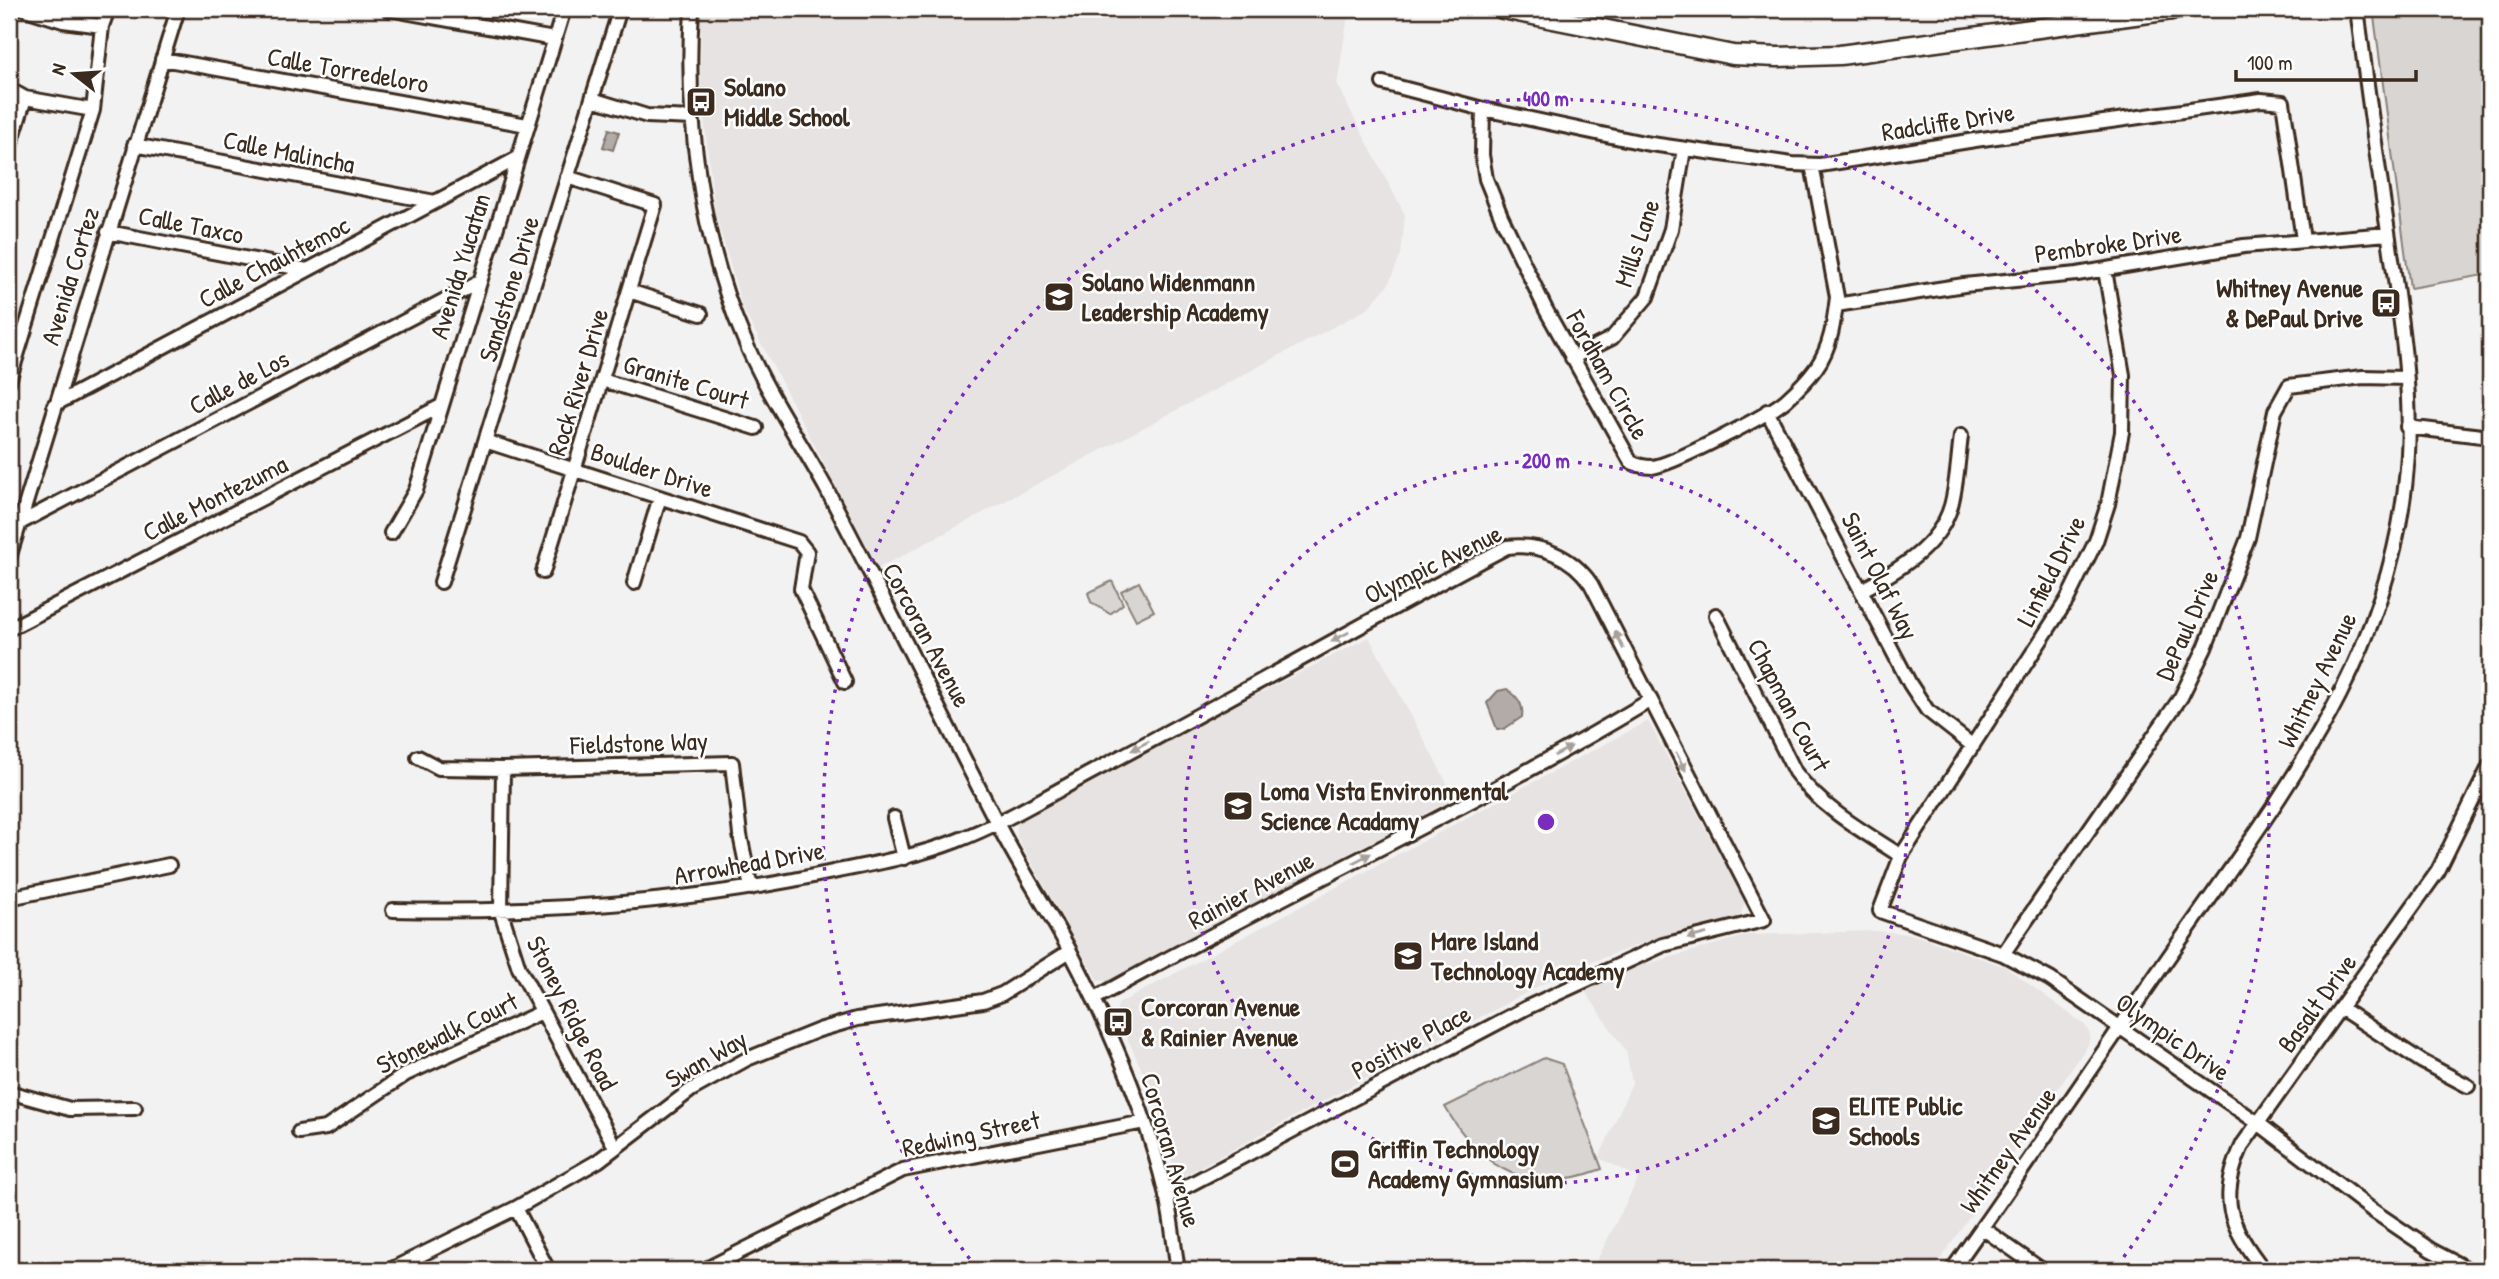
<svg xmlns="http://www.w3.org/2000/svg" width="2499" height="1279" font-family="'Patrick Hand',sans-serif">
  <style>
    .built { fill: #e6e3e2 }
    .green { fill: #d8d5d2; stroke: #8a8078; stroke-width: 2 }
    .water { fill: #b2aba7; stroke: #827770; stroke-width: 2 }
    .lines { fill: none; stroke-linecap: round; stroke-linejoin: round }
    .minor-casing { stroke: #3b2a1e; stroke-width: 18 }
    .tertiary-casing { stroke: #3b2a1e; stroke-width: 19 }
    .secondary-casing { stroke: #3b2a1e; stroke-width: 23 }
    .minor { stroke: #fff; stroke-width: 12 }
    .tertiary { stroke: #fff; stroke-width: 14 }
    .secondary { stroke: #fff; stroke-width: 18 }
    .oneway { fill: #a79f9a }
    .ring { fill: none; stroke: #7b2cbf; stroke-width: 3.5; stroke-dasharray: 3.5 7 }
    .labels { text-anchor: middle; stroke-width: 5; stroke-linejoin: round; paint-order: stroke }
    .street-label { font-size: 26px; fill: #3b2a1e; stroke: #fff }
    .poi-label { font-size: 26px; font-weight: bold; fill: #3b2a1e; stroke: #fff; text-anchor: start }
    .centre { fill: #7b2cbf; stroke: #fff; stroke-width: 3.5 }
    .ring-label { font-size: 21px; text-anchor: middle; font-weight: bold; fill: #7b2cbf; stroke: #fff; stroke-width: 5; stroke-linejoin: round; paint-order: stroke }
  </style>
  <rect width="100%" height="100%" fill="#f3f2f2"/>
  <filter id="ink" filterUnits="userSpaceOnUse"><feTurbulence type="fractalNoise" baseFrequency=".0143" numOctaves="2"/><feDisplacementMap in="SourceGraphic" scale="14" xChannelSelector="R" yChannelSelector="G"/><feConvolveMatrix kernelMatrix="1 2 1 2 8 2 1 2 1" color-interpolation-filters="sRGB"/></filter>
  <g filter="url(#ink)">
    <path class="built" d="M701,9H1349L1337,85L1405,215L1401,255L1388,285L1367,309L879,568L743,309L715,213L701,94Z
      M1369,637L1455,798L1107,981H1098L1017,837V824L1022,815Z
      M1648,721L1738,889L1744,903L1742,912L1737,918L1651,940L1565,972L1181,1177L1175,1172L1154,1097L1116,1013L1118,1004Z
      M1874,931L1911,934L2006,967L2085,1025L2090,1034L2088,1045L1933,1270H1592L1639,1177L1599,1158L1632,1083L1626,1051L1584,990L1640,966L1748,935Z"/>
    <path class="green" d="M2373,9H2490V274L2410,288Z
      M1112,581L1123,604L1110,614L1091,602L1088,593Z
      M1139,582L1154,611L1136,620L1121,591Z
      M1544,1058L1562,1064L1602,1169C1529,1196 1483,1172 1445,1107Z"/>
    <path class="water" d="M609,129L619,132L613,150L603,147Z
      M1507,689C1517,696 1524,704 1522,717L1504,729H1497L1487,703L1498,691Z"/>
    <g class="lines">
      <g class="minor-casing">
        <path id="minor" d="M25,9L63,21L102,26
          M388,9L554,39
          M692,9C685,118 700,237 744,339C766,392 799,439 827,490C885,599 939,711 996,821C1019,866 1047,908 1071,953C1111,1030 1146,1111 1166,1195C1172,1220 1174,1246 1178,1270
          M162,59L527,125
          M1383,83L1483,109L1644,143L1792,164L1820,165L1975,140L2261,100L2283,102L2303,240
          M9,89L25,98L93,110
          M592,99L647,116L693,118
          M1483,109L1482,155L1486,179L1501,216L1546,310L1631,462C1637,465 1645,467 1652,467C1672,465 1770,414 1786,400C1796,391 1808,379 1816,368C1831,347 1834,322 1837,297L1812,165
          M134,145L435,202
          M9,150L25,98
          M108,232L307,270
          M2105,270L2123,375L2122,432L2108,504L2096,541L2067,600L1901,856L1880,911L2003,954L2050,979L2258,1123L2372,1210L2431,1250L2469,1270
          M629,291L701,314
          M1836,305L1964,285L2077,274L2244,246L2388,234
          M1572,358L1612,338L1647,297L1671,229L1684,149
          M602,380L756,428
          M9,381L93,110L102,26L108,9
          M54,405L516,159
          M1767,411L1910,684L1927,710L1973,746
          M2407,427L2490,437
          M485,441L799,542L807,552L801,589L845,682
          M20,523L479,282
          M391,533L416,490L564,9
          M9,558L178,9
          M543,572L655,205L567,177
          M441,582L620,9
          M634,583L660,497
          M1862,590C1897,571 1939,547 1951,506C1957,484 1958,459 1961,436
          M1716,615L1795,772C1822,809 1863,831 1901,856
          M9,629L441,406
          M418,757L439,768L503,769L732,763L740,835L751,888
          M503,769L501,912L519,968L615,1147
          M894,818L904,858
          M9,898L169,865
          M393,910C540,913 684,904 828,873C871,864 915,857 956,841C1009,821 1060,788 1111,762C1244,692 1374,617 1507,547C1540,543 1572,556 1591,584L1764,920L1663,945L1528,1007L1166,1197
          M2003,954L2181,697L2205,648L2248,538L2275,411L2289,386L2363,377L2406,378
          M1094,999C1277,896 1469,810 1649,701
          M2342,1009L2421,1061L2468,1086
          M9,1092L70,1109L135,1108
          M299,1132L326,1128L406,1074L542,1012
          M516,1208L548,1270
          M1982,1228L2042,1270
          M390,1270L516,1208L598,1161L691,1090L747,1059L819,1030L857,1019L983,1001L1002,994L1070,951
          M704,1270L903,1170L1144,1122
          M1952,1270C2024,1169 2093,1066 2163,965C2275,803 2396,660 2408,454C2412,383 2399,309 2389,238C2377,162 2367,85 2357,9
          M2264,1270C2228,1225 2218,1197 2243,1144L2438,871L2490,765"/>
      </g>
      <g class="tertiary-casing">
        <path id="tertiary" d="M1286,1270H1368"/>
      </g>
      <g class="secondary-casing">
        <path id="secondary" d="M1503,9L1733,55L1777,57L1840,55L2179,9"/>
      </g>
      <use href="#minor" class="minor"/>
      <use href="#tertiary" class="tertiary"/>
      <use href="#secondary" class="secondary"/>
    </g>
    <defs><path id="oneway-solid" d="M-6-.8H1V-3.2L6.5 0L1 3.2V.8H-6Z" transform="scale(1.75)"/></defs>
    <g class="oneway">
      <use href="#oneway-solid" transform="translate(1340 637) rotate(151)"/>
      <use href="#oneway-solid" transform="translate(1619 640) rotate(-116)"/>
      <use href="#oneway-solid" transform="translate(1140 746) rotate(152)"/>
      <use href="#oneway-solid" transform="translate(1563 751) rotate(-29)"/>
      <use href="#oneway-solid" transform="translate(1681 762) rotate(62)"/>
      <use href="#oneway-solid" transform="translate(1362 858) rotate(-28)"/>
      <use href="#oneway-solid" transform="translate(1697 936) rotate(165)"/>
    </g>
  </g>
  <g class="ring">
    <circle cx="1546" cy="822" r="361"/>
    <path d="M976 1267A723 723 0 1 1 2116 1267"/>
  </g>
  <defs>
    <g id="bus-square" transform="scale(1.575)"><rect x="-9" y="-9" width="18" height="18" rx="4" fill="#3b2a1e" stroke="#fff"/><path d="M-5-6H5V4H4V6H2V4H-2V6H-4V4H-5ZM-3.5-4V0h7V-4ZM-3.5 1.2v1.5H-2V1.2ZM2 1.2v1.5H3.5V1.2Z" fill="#fff"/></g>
    <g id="school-square" transform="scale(1.575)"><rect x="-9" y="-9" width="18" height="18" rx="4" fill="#3b2a1e" stroke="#fff"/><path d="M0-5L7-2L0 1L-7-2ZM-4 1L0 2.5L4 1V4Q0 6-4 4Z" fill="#fff"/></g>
    <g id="stadium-square" transform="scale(1.575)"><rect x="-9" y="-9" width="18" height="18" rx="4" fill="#3b2a1e" stroke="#fff"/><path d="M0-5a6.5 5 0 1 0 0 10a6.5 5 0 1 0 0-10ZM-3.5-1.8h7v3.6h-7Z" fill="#fff"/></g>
  </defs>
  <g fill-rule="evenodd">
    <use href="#bus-square" x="701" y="102"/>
    <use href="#school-square" x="1059" y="297"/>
    <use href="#bus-square" x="2386" y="303"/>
    <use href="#school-square" x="1238" y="806"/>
    <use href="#school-square" x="1408" y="956"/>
    <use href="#bus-square" x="1118" y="1022"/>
    <use href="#school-square" x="1826" y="1121"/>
    <use href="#stadium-square" x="1345" y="1164"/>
  </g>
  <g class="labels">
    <g class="street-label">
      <text transform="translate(348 70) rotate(10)" y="9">Calle Torredeloro</text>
      <text transform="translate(1948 122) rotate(-9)" y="9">Radcliffe Drive</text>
      <text transform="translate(289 152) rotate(11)" y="9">Calle Malincha</text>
      <text transform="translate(191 225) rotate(11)" y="9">Calle Taxco</text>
      <text transform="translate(1637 243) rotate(-71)" y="9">Mills Lane</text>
      <text transform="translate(2108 244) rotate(-8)" y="9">Pembroke Drive</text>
      <text transform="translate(274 262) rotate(-28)" y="9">Calle Chauhtemoc</text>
      <text transform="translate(460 266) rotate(-73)" y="9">Avenida Yucatan</text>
      <text transform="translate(70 276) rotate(-73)" y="9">Avenida Cortez</text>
      <text transform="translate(509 289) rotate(-73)" y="9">Sandstone Drive</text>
      <text transform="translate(1608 375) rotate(61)" y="9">Fordham Circle</text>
      <text transform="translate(239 382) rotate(-28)" y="9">Calle de Los</text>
      <text transform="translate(578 382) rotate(-73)" y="9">Rock River Drive</text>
      <text transform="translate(686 382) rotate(17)" y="9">Granite Court</text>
      <text transform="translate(652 470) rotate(18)" y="9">Boulder Drive</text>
      <text transform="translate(215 498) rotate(-27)" y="9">Calle Montezuma</text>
      <text transform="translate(1433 564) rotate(-26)" y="9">Olympic Avenue</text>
      <text transform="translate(2051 571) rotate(-63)" y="9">Linfield Drive</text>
      <text transform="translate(1880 576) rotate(63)" y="9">Saint Olaf Way</text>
      <text transform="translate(2187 625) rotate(-66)" y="9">DePaul Drive</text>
      <text transform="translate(927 635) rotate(62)" y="9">Corcoran Avenue</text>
      <text transform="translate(2317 680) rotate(-64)" y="9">Whitney Avenue</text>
      <text transform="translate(1789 705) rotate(62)" y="9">Chapman Court</text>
      <text transform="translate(639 743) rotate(-2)" y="9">Fieldstone Way</text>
      <text transform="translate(749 863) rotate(-10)" y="9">Arrowhead Drive</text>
      <text transform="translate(1251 890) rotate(-28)" y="9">Rainier Avenue</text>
      <text transform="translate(2317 1003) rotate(-54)" y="9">Basalt Drive</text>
      <text transform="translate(572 1013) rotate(63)" y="9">Stoney Ridge Road</text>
      <text transform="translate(447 1033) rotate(-26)" y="9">Stonewalk Court</text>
      <text transform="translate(2173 1037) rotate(35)" y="9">Olympic Drive</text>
      <text transform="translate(1411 1042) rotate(-28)" y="9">Positive Place</text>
      <text transform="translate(706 1059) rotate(-30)" y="9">Swan Way</text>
      <text transform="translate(971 1134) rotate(-12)" y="9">Redwing Street</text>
      <text transform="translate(1171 1150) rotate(74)" y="9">Corcoran Avenue</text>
      <text transform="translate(2008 1150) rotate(-55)" y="9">Whitney Avenue</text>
    </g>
    <g class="poi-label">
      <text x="724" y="96">Solano<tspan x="724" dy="30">Middle School</tspan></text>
      <text x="1082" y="291">Solano Widenmann<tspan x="1082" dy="30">Leadership Academy</tspan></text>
      <text x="2363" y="297" text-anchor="end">Whitney Avenue<tspan x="2363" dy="30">&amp; DePaul Drive</tspan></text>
      <text x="1261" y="800">Loma Vista Environmental<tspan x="1261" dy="30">Science Acadamy</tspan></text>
      <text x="1431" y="950">Mare Island<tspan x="1431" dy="30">Technology Academy</tspan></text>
      <text x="1141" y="1016">Corcoran Avenue<tspan x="1141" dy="30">&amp; Rainier Avenue</tspan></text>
      <text x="1849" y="1115">ELITE Public<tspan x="1849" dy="30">Schools</tspan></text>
      <text x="1368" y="1158">Griffin Technology<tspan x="1368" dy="30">Academy Gymnasium</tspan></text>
    </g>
  </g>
  <circle cx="1546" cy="822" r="10" class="centre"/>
  <g class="ring-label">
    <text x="1546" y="106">400 m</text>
    <text x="1546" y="468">200 m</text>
  </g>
  <rect width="2499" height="1279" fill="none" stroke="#fff" stroke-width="35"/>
  <rect x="18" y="18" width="2464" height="1244" fill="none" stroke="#3b2a1e" stroke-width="2.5" filter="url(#ink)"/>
  <g transform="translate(74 74) rotate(287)" stroke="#ffffff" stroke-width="5" paint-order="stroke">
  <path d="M0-5L12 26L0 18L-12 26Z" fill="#3b2a1e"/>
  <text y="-10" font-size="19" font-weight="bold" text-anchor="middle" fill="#3b2a1e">N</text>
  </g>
  <path d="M2236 70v10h180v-10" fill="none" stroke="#3b2a1e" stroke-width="3.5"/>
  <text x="2247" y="70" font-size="21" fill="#3b2a1e" stroke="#ffffff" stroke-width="5" paint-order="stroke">100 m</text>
</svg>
